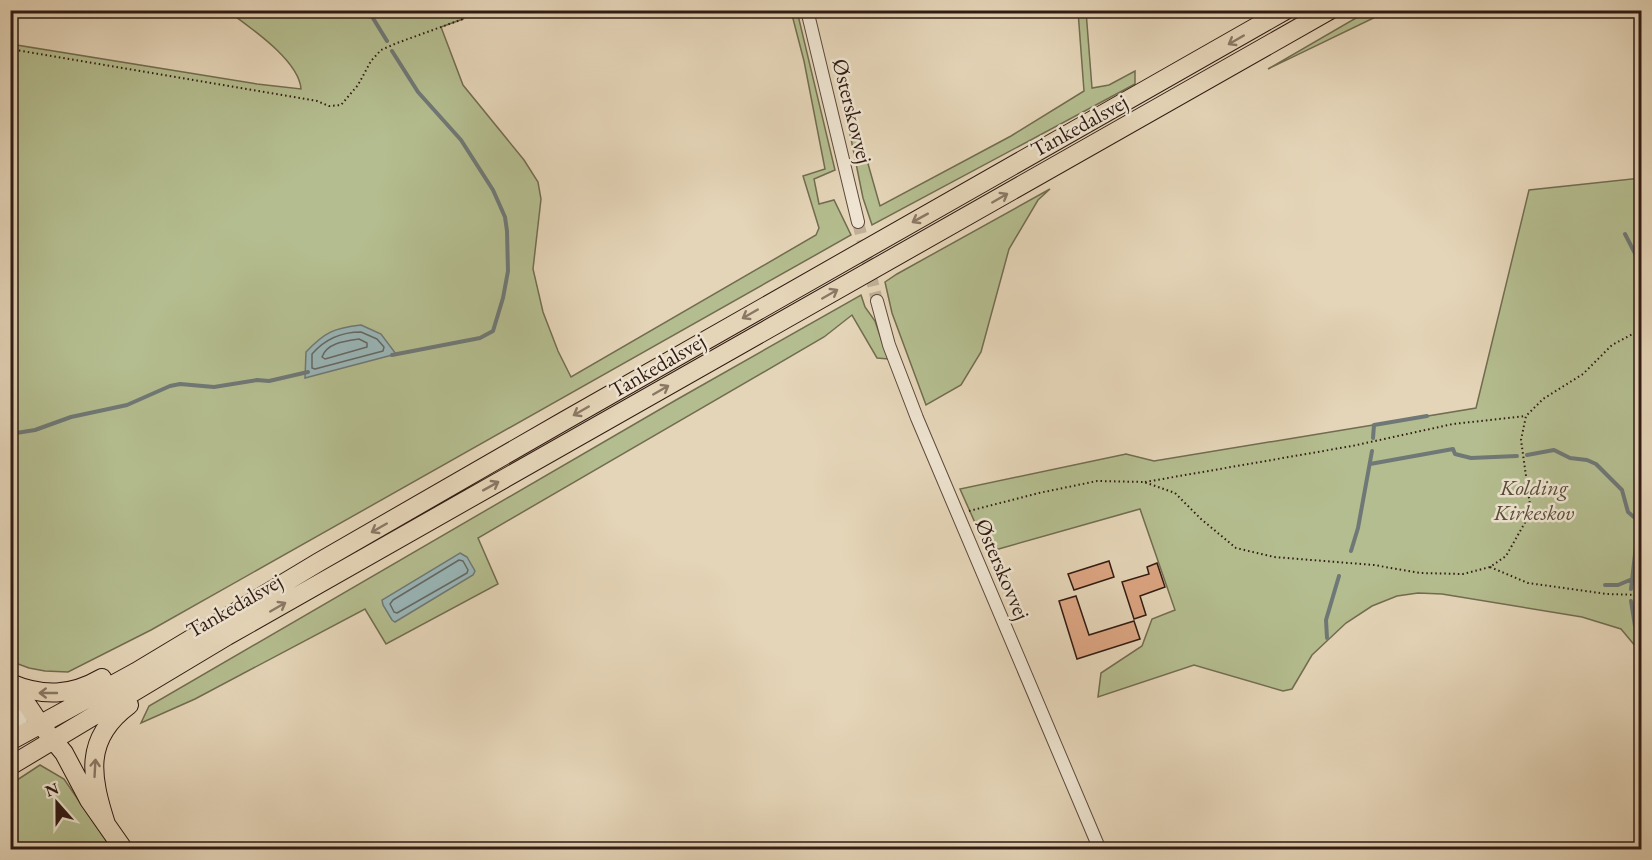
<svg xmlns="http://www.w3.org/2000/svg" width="1652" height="860" font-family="'EB Garamond',serif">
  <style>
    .green { fill: #b4bd8f; stroke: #726c50; stroke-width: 1.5 }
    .water { fill: #99b6b8; stroke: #6f7876; stroke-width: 1.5 }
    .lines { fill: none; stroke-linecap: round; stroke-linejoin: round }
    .shore { stroke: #646865; stroke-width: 1.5 }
    .stream { stroke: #6f7876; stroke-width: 4 }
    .building { fill: #dda583; stroke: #301a12; stroke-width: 1.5 }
    .minor-tunnel { stroke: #c1b097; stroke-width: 12; stroke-dasharray: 12 6; stroke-linecap: butt }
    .minor-casing { stroke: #5d493c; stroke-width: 14 }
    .highway-casing { stroke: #301a12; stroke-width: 20 }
    .path { stroke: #301a12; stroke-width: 2; stroke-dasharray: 1.5 3; stroke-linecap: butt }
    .minor { stroke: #eee4d1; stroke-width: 12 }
    .highway { stroke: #e5d5b8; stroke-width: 18 }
    .oneway { stroke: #8a7865 }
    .labels { text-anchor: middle; stroke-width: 5; stroke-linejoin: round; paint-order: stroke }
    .street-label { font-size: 22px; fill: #301a12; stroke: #eee4d1 }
    .park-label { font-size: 22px; font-style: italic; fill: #584b38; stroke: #eee4d1 }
  </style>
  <rect width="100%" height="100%" fill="#e5d5b8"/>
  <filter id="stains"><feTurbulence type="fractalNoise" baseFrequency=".00333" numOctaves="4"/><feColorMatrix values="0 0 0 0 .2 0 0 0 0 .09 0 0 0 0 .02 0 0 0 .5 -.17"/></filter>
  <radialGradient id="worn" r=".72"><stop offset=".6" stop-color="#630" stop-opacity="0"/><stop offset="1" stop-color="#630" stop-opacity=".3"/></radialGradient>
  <path class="green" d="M228,11H469L463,19L441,27L463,85L524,160L538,182L541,199L533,269L543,312L558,351L571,377L816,235L819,228L803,176L825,169L804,61L791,11H797L835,170L814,179L819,204L834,200L851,235L151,630L68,672L45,671L29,668L10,661V44L257,84L301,89C299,60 249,27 228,11Z
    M1078,11H1086L1092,88L1109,85L1135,71V84L872,225L863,198L850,134L851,104L880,206L1011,136L1084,91Z
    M1368,11H1388L1268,69Z
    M1641,178V653L1621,629L1582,617L1442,594L1418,593L1397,596L1372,606L1346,623L1312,655L1292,689L1283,691L1194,665L1098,697L1101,673L1142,646L1152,619L1175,610L1140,509L988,552L960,489L1126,454L1154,461L1476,408L1529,190Z
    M1050,189L1038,200L1009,249L981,352L961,385L926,405L892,313L885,282L897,274Z
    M861,295L865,307L875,321L888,359L877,358L852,315L824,337L478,538L498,584L386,644L365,609L195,699L141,723L149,706L676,400Z
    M40,765L64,779L112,849H20L11,844V784Z"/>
  <path class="water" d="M361,325L381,334L396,354L305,378L306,352C325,332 334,328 361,325Z
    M460,553L467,557L475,571L473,575L395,622L392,620L383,605L382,600Z"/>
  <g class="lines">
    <path class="shore" d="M361,332L377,339L384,347L383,351L315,369L312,368V354C325,339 341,332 361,332Z
      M359,339L367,343V347L325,359L322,357C327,343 345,341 359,339Z
      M459,560L463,561L468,570L467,573L397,613L394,612L390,604L393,600Z"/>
    <path class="stream" d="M368,10L387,41
      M1625,234L1642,267
      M392,355L480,338L493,331L503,298L508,271L507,231L505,217L493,190L461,140L418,92L392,51
      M10,434L35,430L71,417L127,405L170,386L180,384L214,387L257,380L269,381L308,372
      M1373,438L1374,425L1427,416
      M1527,455L1554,450L1570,458L1587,460L1596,464L1622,490L1628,512L1642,524
      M1370,464L1453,449L1455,454L1471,458L1517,456
      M1351,551L1358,528L1372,451
      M1605,585H1618L1630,580
      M1631,589L1637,537L1642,525
      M1631,601L1635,626
      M1327,638L1326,620L1339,576"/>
  </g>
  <path class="building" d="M1109,561L1114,577L1074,590L1068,574Z
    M1157,563L1165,587L1140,596L1146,615L1134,619L1122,582L1149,574L1147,567Z
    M1076,596L1089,635L1134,621L1140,639L1077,659L1059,601Z"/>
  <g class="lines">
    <path class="minor-tunnel" d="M858,222L877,301"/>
    <g class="minor-casing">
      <path id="minor" d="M807,10L858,222
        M877,301L889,345L917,418L1100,850
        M14,737C24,724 23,711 16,697"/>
    </g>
    <g class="highway-casing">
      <path id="highway" d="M10,683C43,697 71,696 102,678
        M10,692L28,706L40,724L64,753L89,800L124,850
        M10,741L136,672L319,562L564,421L1286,10
        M10,766L227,636L1330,10
        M106,824C91,777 83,739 129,705"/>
    </g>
    <path class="path" d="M10,49L317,101L329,106L341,105L358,85L371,61L381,50L397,43L463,19
      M1145,482L1352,446L1453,424L1526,416
      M969,511L1039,493L1097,481L1144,482L1175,493L1201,519L1236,548L1274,557L1374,565L1420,573L1463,574L1490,567L1506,556L1531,512L1521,440L1526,416L1543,399L1583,374L1612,345L1642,329
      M1490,567L1528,583L1607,594L1642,595"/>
    <use href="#minor" class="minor"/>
    <use href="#highway" class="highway"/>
  </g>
  <defs><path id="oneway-shaft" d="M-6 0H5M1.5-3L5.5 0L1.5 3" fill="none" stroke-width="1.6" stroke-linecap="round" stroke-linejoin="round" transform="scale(1.5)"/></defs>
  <g class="oneway">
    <use href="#oneway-shaft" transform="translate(1236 40) rotate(150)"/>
    <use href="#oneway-shaft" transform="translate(1000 198) rotate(-30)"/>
    <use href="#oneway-shaft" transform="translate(920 218) rotate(151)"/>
    <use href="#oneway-shaft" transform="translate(830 294) rotate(-30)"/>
    <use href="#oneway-shaft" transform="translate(750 314) rotate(150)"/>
    <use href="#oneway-shaft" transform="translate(661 390) rotate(-30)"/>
    <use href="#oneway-shaft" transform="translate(581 411) rotate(150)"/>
    <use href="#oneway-shaft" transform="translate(491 486) rotate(-29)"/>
    <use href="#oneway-shaft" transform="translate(379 528) rotate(150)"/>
    <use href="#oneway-shaft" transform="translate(278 607) rotate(-30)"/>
    <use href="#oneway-shaft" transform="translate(48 693) rotate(-180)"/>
    <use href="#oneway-shaft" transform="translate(95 768) rotate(-87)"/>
  </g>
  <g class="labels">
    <g class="street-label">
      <text transform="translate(853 111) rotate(76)" y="8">Østerskovvej</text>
      <text transform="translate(1079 125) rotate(-29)" y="8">Tankedalsvej</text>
      <text transform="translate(657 365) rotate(-30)" y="8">Tankedalsvej</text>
      <text transform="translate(1003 569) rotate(67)" y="8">Østerskovvej</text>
      <text transform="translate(234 605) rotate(-30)" y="8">Tankedalsvej</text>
    </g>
    <g class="park-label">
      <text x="1534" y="495">Kolding<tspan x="1534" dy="25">Kirkeskov</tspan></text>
    </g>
  </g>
  <rect width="1652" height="860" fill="none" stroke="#e5d5b8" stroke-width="36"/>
  <rect x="12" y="12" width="1628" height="836" fill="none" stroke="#301a12" stroke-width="3"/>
  <rect x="18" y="18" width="1616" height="824" fill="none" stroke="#301a12" stroke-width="1.5"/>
  <g transform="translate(57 803) rotate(339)" stroke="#eee4d1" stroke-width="4.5" paint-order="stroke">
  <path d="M0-4.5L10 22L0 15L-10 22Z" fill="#301a12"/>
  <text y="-9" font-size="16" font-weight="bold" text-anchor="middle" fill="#301a12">N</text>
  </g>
  <rect width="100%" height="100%" filter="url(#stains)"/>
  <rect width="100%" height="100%" fill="url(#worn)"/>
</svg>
